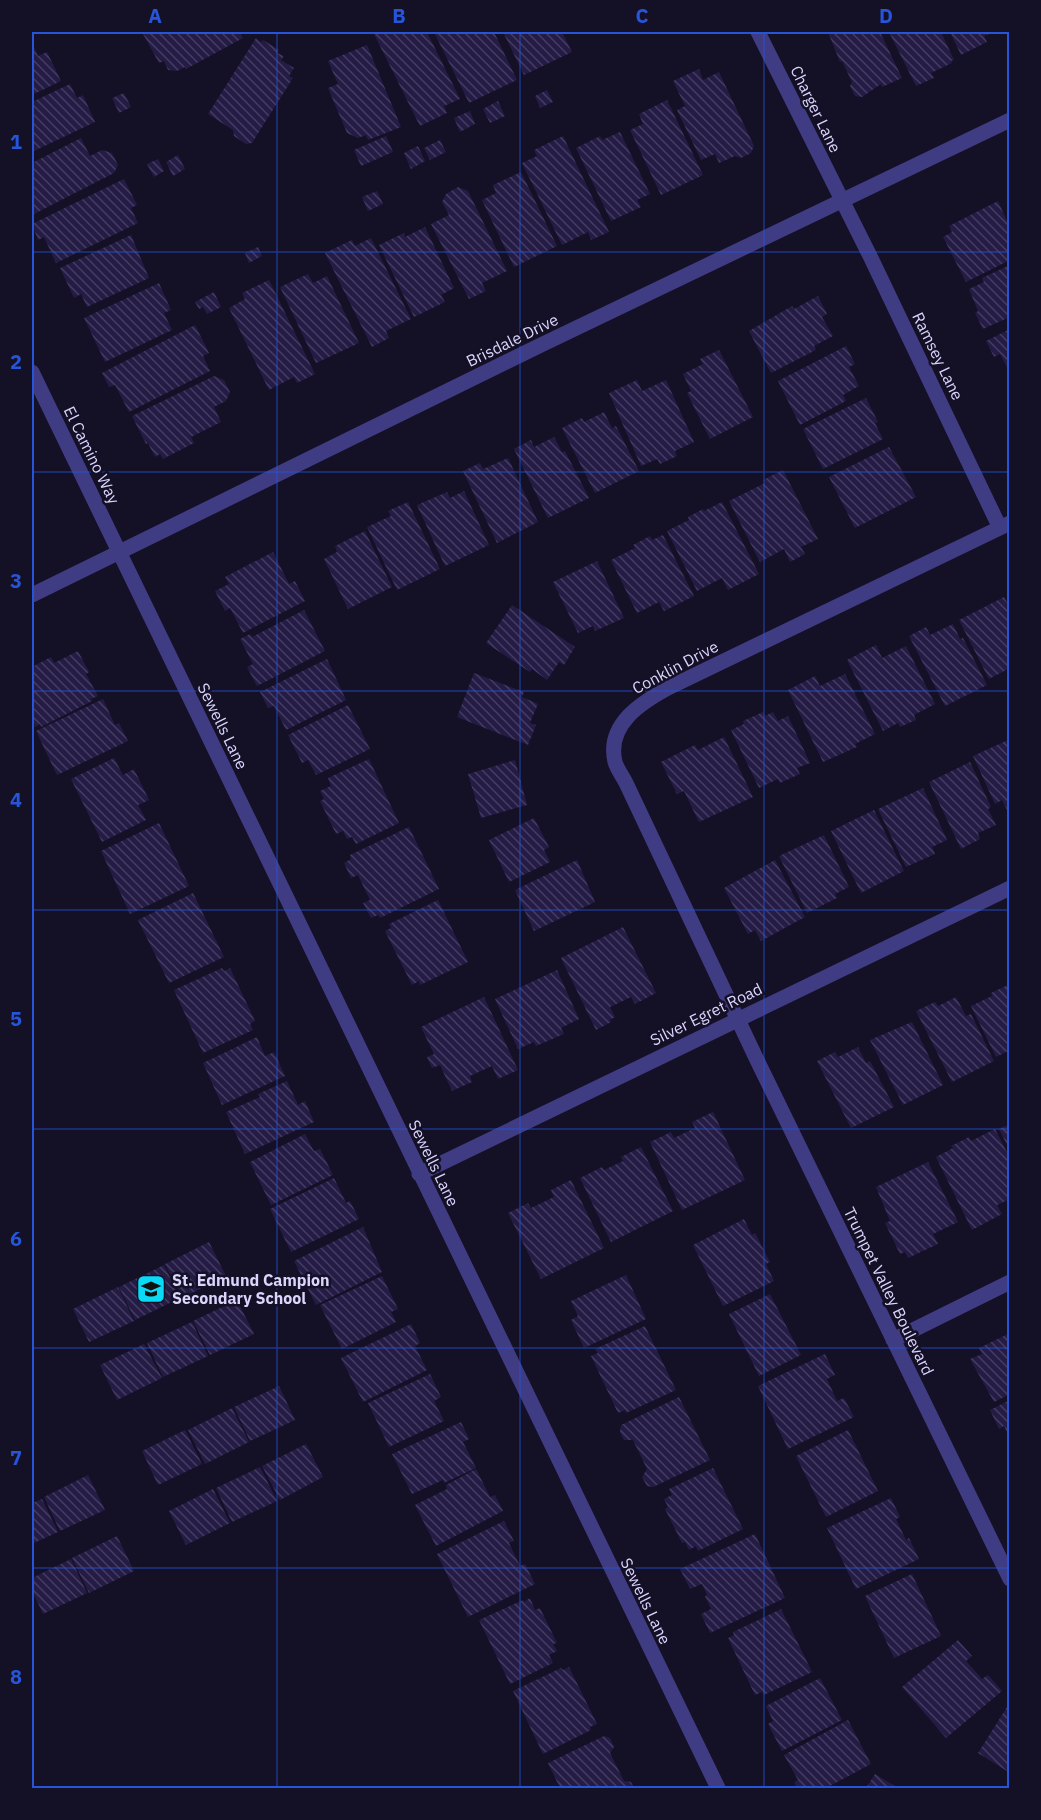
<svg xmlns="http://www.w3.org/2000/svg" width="1041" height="1820" font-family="'IBM Plex Sans',sans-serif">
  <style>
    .building { fill: url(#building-back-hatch) }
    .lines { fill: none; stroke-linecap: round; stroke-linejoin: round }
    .minor { stroke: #403c83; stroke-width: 15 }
    .tertiary { stroke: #403c83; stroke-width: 15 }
    .grid { fill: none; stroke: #2655da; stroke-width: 1.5; stroke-opacity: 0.55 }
    .labels { text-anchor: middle; stroke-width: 5; stroke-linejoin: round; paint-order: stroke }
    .street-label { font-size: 16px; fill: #dbd5fe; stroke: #141025 }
    .poi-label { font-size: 16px; font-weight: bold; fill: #dbd5fe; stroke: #141025; text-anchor: start }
    .neatline { fill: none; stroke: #2655da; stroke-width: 2 }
    .grid-label { font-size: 20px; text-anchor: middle; font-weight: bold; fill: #2655da }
  </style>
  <defs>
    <pattern id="building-back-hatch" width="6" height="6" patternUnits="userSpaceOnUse" patternTransform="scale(1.5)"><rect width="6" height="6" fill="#251c46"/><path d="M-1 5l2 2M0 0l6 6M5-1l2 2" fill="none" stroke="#443c62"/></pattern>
  </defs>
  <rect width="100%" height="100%" fill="#141025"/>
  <path class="building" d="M147,32H239L243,38L186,69L185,67L177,71L168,70L164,61L159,63L143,34Z
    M373,32H427L460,99L444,106L447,113L420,126Z
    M434,32H494L517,80L469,103Z
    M503,32H562L572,52L524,75Z
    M828,32H880L902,78L882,87L881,84L862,97L855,96L850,86L852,82L842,61L840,62Z
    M889,32H941L954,60L951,61L952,63L931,73L934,78L916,86Z
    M950,32H994L984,36L987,42L961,55Z
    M256,38L261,42L263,40L279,50L277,53L284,56L281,60L294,68L289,76L293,78L252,143L246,144L234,136L233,130L208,114Z
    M32,42L38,56L47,52L61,81L32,95Z
    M367,45L401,127L368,140L366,135L358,138L347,133L328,88L338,84L328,61Z
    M699,69L703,80L719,72L754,146L751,153L741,158L735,156L719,163L715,154L701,160L677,110L685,106L673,81Z
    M70,84L77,98L83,95L95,122L32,152V102Z
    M547,90L553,102L540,108L535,96Z
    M124,93L131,107L119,113L112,98Z
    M667,100L703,175L661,195L630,130L643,124L639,114Z
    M498,101L505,116L490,123L483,109Z
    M470,111L475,124L460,132L454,118Z
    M620,132L650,194L637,200L641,207L611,221L576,148L600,136L602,140Z
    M386,136L393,152L361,166L354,150Z
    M563,136L609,232L591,240L588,232L562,245L522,163L537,156L534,150Z
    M81,138L90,156L102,150L112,153L118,165L114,173L34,214L32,209V163Z
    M440,140L446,152L430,160L424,148Z
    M418,146L425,161L411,169L404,153Z
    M178,155L185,169L173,176L166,162Z
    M158,159L164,171L154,177L147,164Z
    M521,172L557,246L514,267L482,200L496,193L493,185Z
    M124,179L137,205L131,208L138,223L56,263L44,237L38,240L32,224Z
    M458,187L468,191L507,271L482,283L486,291L469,299L431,224L449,215L442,202L446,194Z
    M377,191L383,204L368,211L362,197Z
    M998,201L1010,228V260L966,282L943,237L952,232L949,226Z
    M425,227L454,288L441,295L445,302L414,317L379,245L404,233L405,237Z
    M131,235L149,278L87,307L81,294L74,298L60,268Z
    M371,238L411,319L386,331L389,338L372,347L325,253L352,240L355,246Z
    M258,247L262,256L249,263L245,253Z
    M1010,265V317L983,329L975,313L978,311L969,289L984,282L982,278Z
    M308,274L313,283L327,276L359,343L316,363L280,287Z
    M269,280L315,374L297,383L294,377L269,390L229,308L245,299L242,293Z
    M159,283L171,310L164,313L172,330L105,362L84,318Z
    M214,292L221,307L207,314L203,307L199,309L195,302Z
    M818,296L827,314L822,317L833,336L814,346L816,350L771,373L749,331L792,306L794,309Z
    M195,325L209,353L203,356L210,371L129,412L115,385L109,387L102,373Z
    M1010,329V373L1000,354L994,357L986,341Z
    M846,346L855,364L849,367L859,386L843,395L846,401L800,425L778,381Z
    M719,350L753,417L710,439L687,393L691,391L683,374L703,364L700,359Z
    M214,376L224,380L230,392L226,401L214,407L221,422L191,437L194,443L163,459L160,454L155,457L148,443L146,444L132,416Z
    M637,380L642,391L666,380L694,442L675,451L677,456L660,464L657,459L641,466L609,393Z
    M866,398L878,422L875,423L883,439L823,469L803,429Z
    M604,412L612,428L616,426L639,471L595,493L562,428L582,418L584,422Z
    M554,437L562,452L565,451L589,498L548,518L514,449L531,440L534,447Z
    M889,447L916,497L855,528L829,477Z
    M508,458L538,522L497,543L463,471L480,463L483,469Z
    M783,470L818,539L801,547L805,554L790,562L784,549L760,562L729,501L765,483L763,480Z
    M464,491L489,545L445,566L417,505L447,492L450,498Z
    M408,502L440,569L397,590L367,527L391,516L388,511Z
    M722,502L759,574L728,590L722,578L697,591L667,531L689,520L688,517L703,509L704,511Z
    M365,531L392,587L348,609L324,559L337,552L335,546Z
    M663,535L694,596L664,611L659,602L637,613L611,560L635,548L633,545L650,536L652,540Z
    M273,552L289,584L295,581L305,601L243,633L230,608L225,611L215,591L229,584L225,577Z
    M597,561L624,618L595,631L593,626L578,633L553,582Z
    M1004,597L1010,608V668L989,679L959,620Z
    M512,605L575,647L564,665L559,662L547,680L532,669L530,672L486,643Z
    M304,610L325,651L257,686L247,667L253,664L240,639L250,634L252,637Z
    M953,624L960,639L963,638L987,685L945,706L909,636L926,627L930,635Z
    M876,645L882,658L906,646L935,704L914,715L916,720L900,727L898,723L883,731L847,660Z
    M78,651L89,672L86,674L98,696L91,699L92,701L41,727L40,724L35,727L32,719V667L51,657L54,663Z
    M327,659L346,700L286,730L274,706L268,708L260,692Z
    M474,673L524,692L522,697L538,704L530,723L536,725L528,745L457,717Z
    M845,674L875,734L855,744L857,747L823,762L788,690L815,676L820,686Z
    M103,699L115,725L119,723L128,741L57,775L36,731Z
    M348,705L370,749L316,775L308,760L302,763L288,735Z
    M763,712L765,716L773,712L778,721L788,716L810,763L797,768L800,774L780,783L778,779L759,788L731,730L744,724L743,721Z
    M724,737L753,797L699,822L684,791L677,794L661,762L695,745L698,750Z
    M1010,739V816L1002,800L995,804L973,756Z
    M114,758L123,775L134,769L149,800L138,805L146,820L102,842L71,779Z
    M369,759L399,823L356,844L352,837L347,839L343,831L336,834L320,801L324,799L320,791L331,786L328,778Z
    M515,760L527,805L481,818L468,774Z
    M970,762L991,807L988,809L996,825L978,833L980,839L961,849L929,782Z
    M923,788L947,840L932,847L935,854L906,867L878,809Z
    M874,810L904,871L861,893L831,831Z
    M534,818L549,847L544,850L550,862L509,882L489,840Z
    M159,823L189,886L130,914L101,851Z
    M409,827L439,889L380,918L378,915L371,918L363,903L370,900L358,875L351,878L344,863L351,859L350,855Z
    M824,835L849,887L835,894L837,898L807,913L779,856Z
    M577,860L595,902L534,931L515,890Z
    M775,860L805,917L761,941L755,930L748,934L724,888Z
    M193,893L224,957L169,983L138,920Z
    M438,900L468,962L420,985L419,981L412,985L385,931L391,928L389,924Z
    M623,927L656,993L635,1004L631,997L610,1007L615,1017L610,1020L611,1022L596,1030L561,958Z
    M222,968L224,971L230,968L255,1021L250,1024L253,1030L203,1053L174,990Z
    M557,970L579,1019L561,1028L564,1034L536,1046L534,1042L518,1049L495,999Z
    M1010,984V1050L996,1057L971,1006L992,996L991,993Z
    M484,997L518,1070L498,1079L492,1066L470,1076L472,1082L452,1091L440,1065L432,1068L427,1057L434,1054L421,1027Z
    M956,997L966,1016L971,1014L994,1061L952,1082L916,1011L935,1002L938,1006Z
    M912,1022L943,1085L903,1105L870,1040Z
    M257,1037L265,1056L274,1052L285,1076L222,1105L203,1063Z
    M858,1047L866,1063L870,1061L894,1107L851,1128L817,1061L835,1052L838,1057Z
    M287,1081L298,1105L305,1101L314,1122L245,1154L226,1112L260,1097L258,1094Z
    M713,1112L745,1180L682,1210L650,1142L671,1132L674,1138L695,1128L692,1122Z
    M1010,1124V1151L999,1129Z
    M995,1129L1010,1158V1199L997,1205L1002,1214L972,1230L936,1157L953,1148L951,1146L969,1137L971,1141Z
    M305,1134L314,1151L320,1149L333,1175L271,1205L250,1162Z
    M641,1147L673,1211L611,1242L580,1178L602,1167L604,1170L623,1161L621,1157Z
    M928,1162L958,1222L933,1234L938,1244L908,1258L905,1252L900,1254L885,1223L890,1221L876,1187Z
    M334,1178L346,1203L350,1201L359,1219L291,1252L270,1209Z
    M571,1180L604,1248L541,1279L508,1213L528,1203L531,1208L554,1197L551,1190Z
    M744,1219L752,1235L755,1233L770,1262L766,1264L774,1281L723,1306L693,1245Z
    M363,1227L382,1272L316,1305L294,1261Z
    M209,1242L226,1276L182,1298L165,1264Z
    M164,1265L180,1298L135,1320L119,1287Z
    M626,1275L646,1319L584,1348L571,1320L578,1316L571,1301Z
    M382,1276L398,1309L391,1312L396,1322L342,1349L320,1305Z
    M118,1287L134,1321L89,1342L73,1309Z
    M770,1294L801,1355L759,1376L729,1314Z
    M237,1300L254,1334L210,1355L193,1321Z
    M192,1322L208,1356L163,1377L147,1343Z
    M411,1324L420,1343L415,1346L427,1370L363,1402L341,1358Z
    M645,1326L676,1390L626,1413L625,1410L618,1413L591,1356L598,1353L595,1349Z
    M1010,1333V1394L994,1402L970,1359L982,1354L979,1348Z
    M144,1344L162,1378L117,1400L100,1365Z
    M825,1354L835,1375L827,1379L837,1401L844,1398L854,1417L788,1449L758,1386Z
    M430,1374L441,1397L434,1401L444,1421L389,1447L368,1403Z
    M279,1386L295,1420L250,1441L234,1407Z
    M679,1397L710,1460L653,1487L647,1486L642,1477L647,1469L633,1440H624L620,1432L621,1425Z
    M1010,1400V1438L1004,1426L999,1429L990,1410Z
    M232,1408L249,1442L205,1464L188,1430Z
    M461,1422L469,1439L463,1442L476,1468L444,1483L443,1480L412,1494L392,1454Z
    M185,1430L202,1464L158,1485L142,1451Z
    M848,1430L878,1491L826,1517L796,1456Z
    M306,1444L323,1477L280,1500L262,1466Z
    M260,1467L277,1501L232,1522L216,1488Z
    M713,1468L743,1529L698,1551L696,1546L689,1550L685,1542L682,1543L665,1509L668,1507L664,1499L672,1495L669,1489Z
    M476,1469L490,1497L495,1495L503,1511L436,1546L415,1505L447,1489L446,1485Z
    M88,1475L105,1510L60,1531L44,1497Z
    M213,1489L230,1523L186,1545L169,1511Z
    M891,1498L900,1517L896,1519L906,1540L909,1538L919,1559L856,1589L827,1528Z
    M42,1499L58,1532L32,1544V1503Z
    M504,1521L514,1541L509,1543L520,1566L525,1564L535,1584L468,1617L437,1554Z
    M755,1534L785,1598L710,1633L701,1614L711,1609L705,1596L707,1595L702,1584L690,1589L680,1569Z
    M117,1536L134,1571L89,1593L72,1558Z
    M71,1559L87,1593L43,1614L32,1590V1578Z
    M912,1574L941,1636L894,1658L865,1596Z
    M530,1598L535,1610L540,1608L557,1643L553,1644L557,1651L549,1655L553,1663L510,1684L479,1620L523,1600L524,1602Z
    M781,1609L812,1672L764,1695L762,1692L755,1695L728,1638L734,1635L733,1632Z
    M958,1640L972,1656L966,1661L982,1679L988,1675L1002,1691L946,1738L902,1687Z
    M569,1667L597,1724L590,1727L591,1730L543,1754L513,1691L561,1668L563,1670Z
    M820,1678L842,1720L782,1751L768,1724L773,1721L766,1706Z
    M1007,1707L1010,1708V1773L978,1753Z
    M848,1720L871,1764L826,1788H798L794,1782L798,1780L784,1755Z
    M604,1736L610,1738L614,1747L610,1753L624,1781L631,1782L634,1788H560L548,1763Z
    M875,1774L898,1788H866Z"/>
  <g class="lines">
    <path class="minor" d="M758,32L870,256L1000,528
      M32,372L718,1788
      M1010,523L670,687C642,702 606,724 615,762C617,769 623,777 626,783L757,1060L1010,1579
      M419,1174L1010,888
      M893,1340L1010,1282"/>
    <path class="tertiary" d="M32,595L543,344L1010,120"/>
  </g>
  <path class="grid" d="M277,32V1788M520,32V1788M764,32V1788M32,252H1010M32,472H1010M32,691H1010M32,910H1010M32,1129H1010M32,1348H1010M32,1568H1010"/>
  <defs>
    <g id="school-square" transform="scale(1.5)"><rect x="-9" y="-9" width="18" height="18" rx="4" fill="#08daf7" stroke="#141025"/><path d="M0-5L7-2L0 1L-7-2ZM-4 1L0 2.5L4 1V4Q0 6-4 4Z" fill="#111"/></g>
  </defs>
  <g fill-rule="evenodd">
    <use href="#school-square" x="151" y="1289"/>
  </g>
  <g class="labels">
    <g class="street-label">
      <text transform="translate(816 109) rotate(64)" y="6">Charger Lane</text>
      <text transform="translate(512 340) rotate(-26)" y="6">Brisdale Drive</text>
      <text transform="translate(938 356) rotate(64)" y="6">Ramsey Lane</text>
      <text transform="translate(92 455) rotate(64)" y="6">El Camino Way</text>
      <text transform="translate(675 667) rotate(-28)" y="6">Conklin Drive</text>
      <text transform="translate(223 726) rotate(64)" y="6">Sewells Lane</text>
      <text transform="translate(706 1014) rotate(-26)" y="6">Silver Egret Road</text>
      <text transform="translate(434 1163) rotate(64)" y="6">Sewells Lane</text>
      <text transform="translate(889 1291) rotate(64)" y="6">Trumpet Valley Boulevard</text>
      <text transform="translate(646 1601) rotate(64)" y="6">Sewells Lane</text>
    </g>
    <g class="poi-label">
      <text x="172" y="1286">St. Edmund Campion<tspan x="172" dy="18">Secondary School</tspan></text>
    </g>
  </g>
  <rect width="1041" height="1820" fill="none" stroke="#141025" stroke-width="66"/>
  <rect x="33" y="33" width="975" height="1754" class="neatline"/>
  <g class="grid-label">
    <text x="155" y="23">A</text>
    <text x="399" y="23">B</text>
    <text x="642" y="23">C</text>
    <text x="886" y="23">D</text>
    <text x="16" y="149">1</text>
    <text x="16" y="369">2</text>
    <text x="16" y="588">3</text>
    <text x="16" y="807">4</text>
    <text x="16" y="1026">5</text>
    <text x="16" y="1246">6</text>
    <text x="16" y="1465">7</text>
    <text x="16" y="1684">8</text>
  </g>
</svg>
